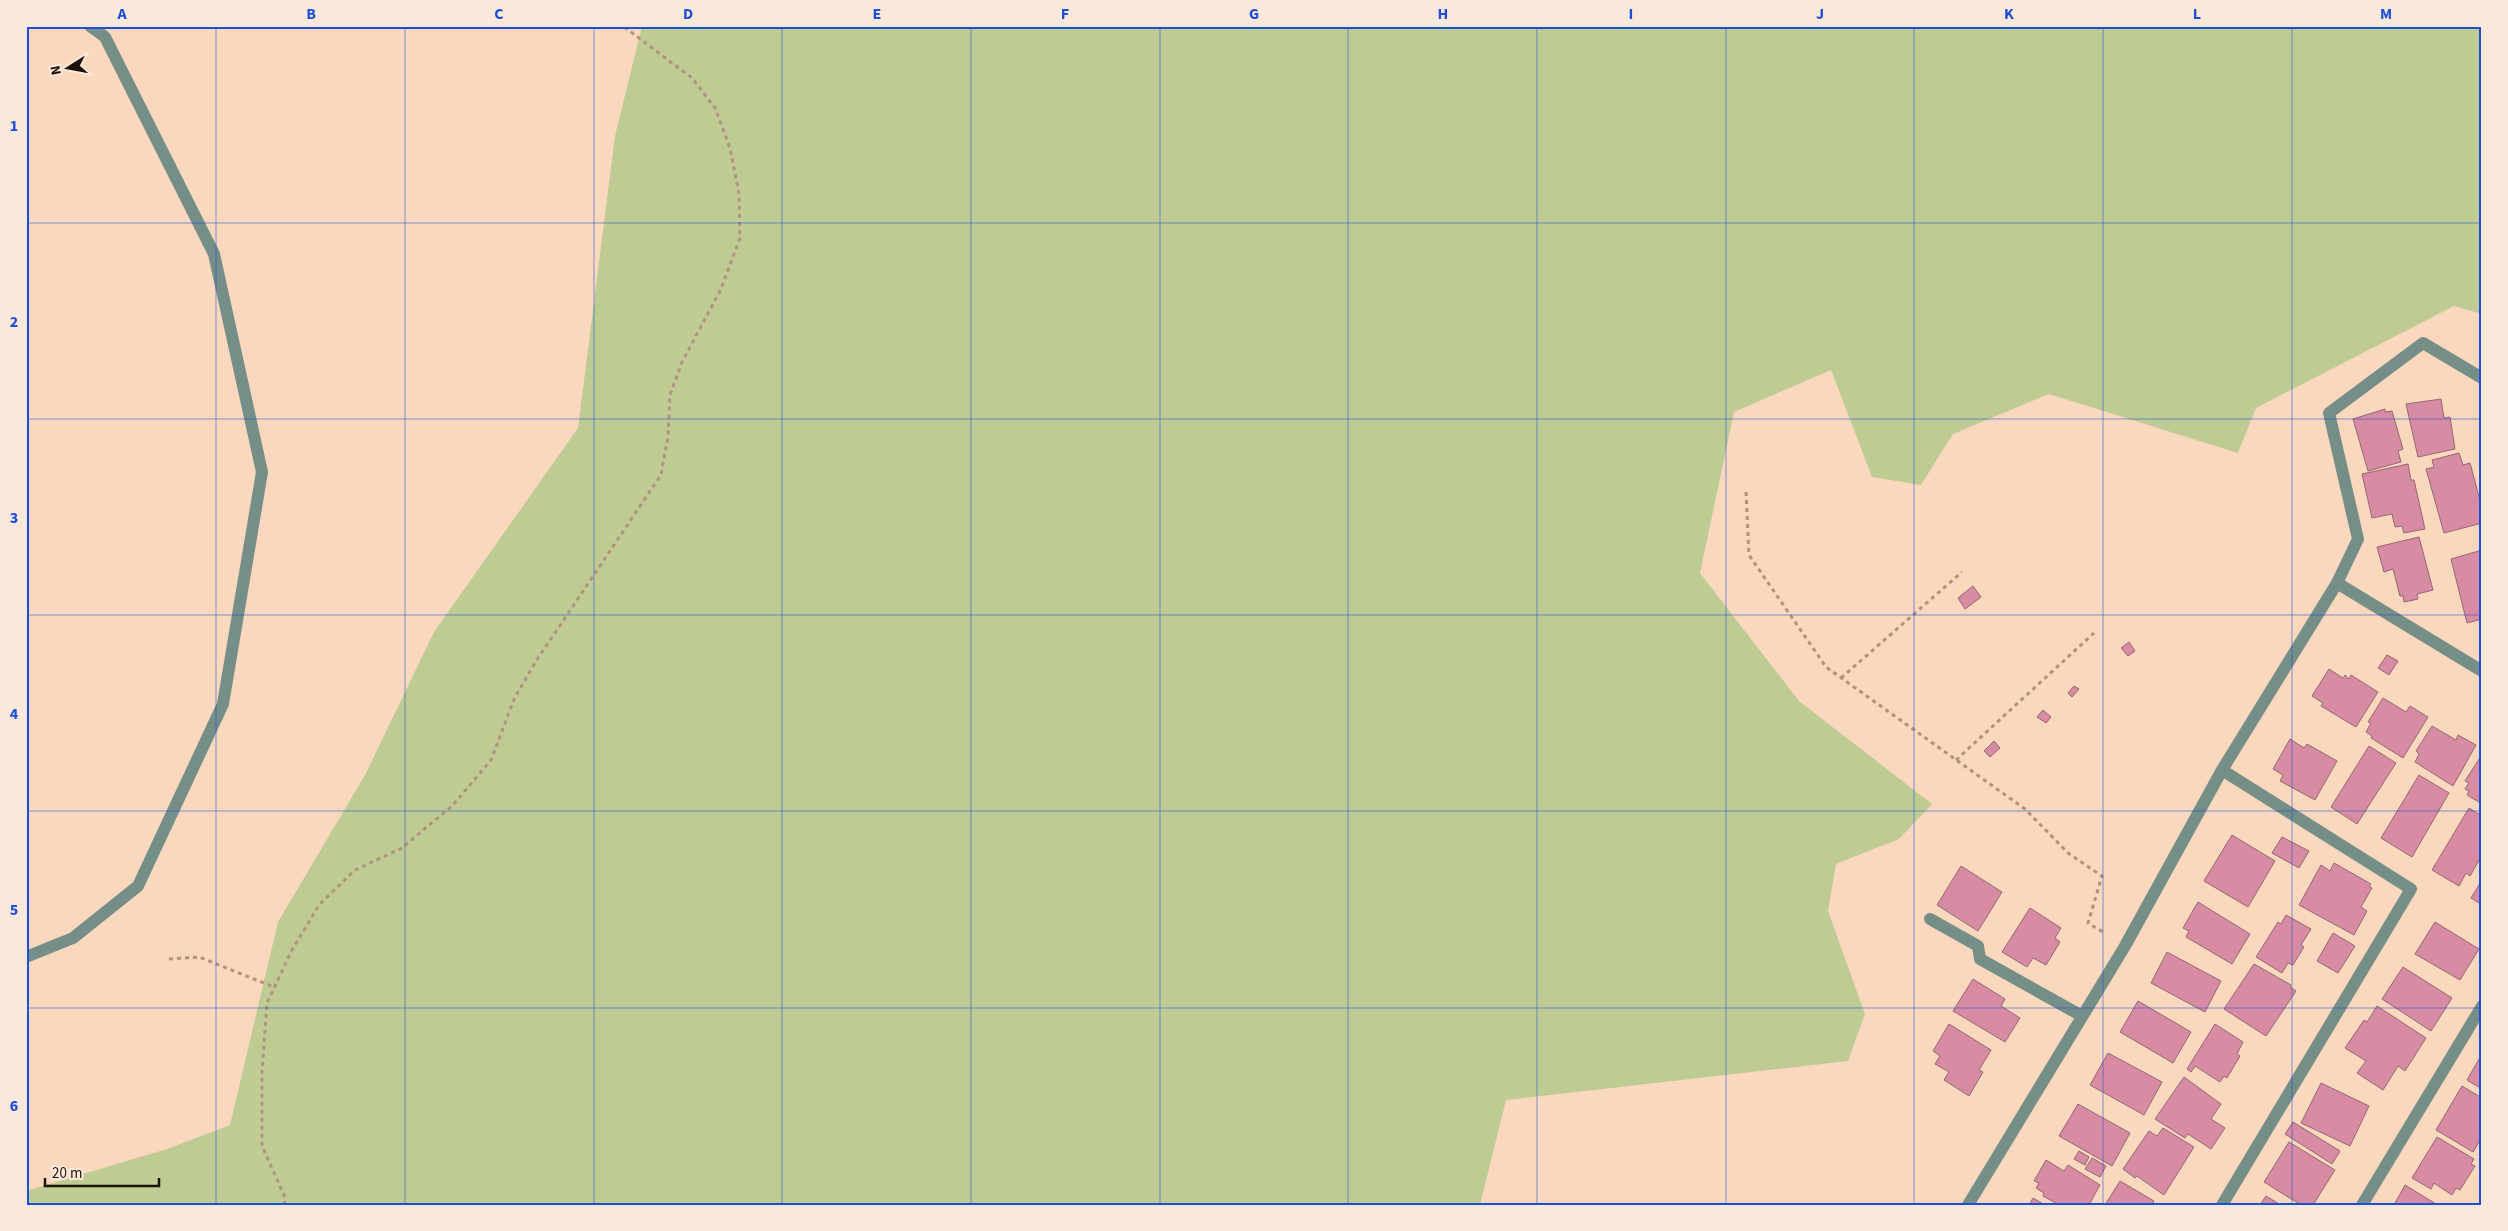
<svg xmlns="http://www.w3.org/2000/svg" width="2508" height="1231" font-family="'Source Sans 3',sans-serif">
  <style>
    .green { fill: #becc93 }
    .building { fill: #d78ca3; stroke: #966574 }
    .lines { fill: none; stroke-linecap: round; stroke-linejoin: round }
    .path { stroke: #af937e; stroke-width: 3; stroke-dasharray: 4 4; stroke-linecap: butt }
    .service { stroke: #758e88; stroke-width: 12 }
    .pedestrian { stroke: #758e88; stroke-width: 12 }
    .minor { stroke: #758e88; stroke-width: 12 }
    .grid { fill: none; stroke: #1d4ed8; stroke-width: 1; stroke-opacity: 0.55 }
    .neatline { fill: none; stroke: #1d4ed8; stroke-width: 2 }
    .grid-label { font-size: 16px; text-anchor: middle; font-weight: bold; fill: #1d4ed8 }
  </style>
  <rect width="100%" height="100%" fill="#fad8bd"/>
  <path class="green" d="M642,26H2482V314L2454,306L2256,408L2238,453L2049,394L1953,434L1921,485L1872,477L1831,370L1734,412L1700,573L1799,701L1932,804L1899,839L1836,864L1828,911L1865,1014L1848,1061L1506,1100L1480,1205H26V1191L167,1149L230,1125L278,922L365,775L434,632L578,428L615,136Z"/>
  <path class="building" d="M2441,399L2444,418L2450,417L2455,449L2418,457L2406,404Z
    M2385,409V412L2392,411L2403,449L2398,451L2401,462L2368,471L2353,419Z
    M2459,453L2463,465L2470,463L2482,508V523L2444,533L2426,469L2434,467L2432,460Z
    M2408,464L2411,480H2414L2425,529L2404,533L2402,526L2395,527L2392,514L2372,518L2362,474Z
    M2419,537L2433,590L2417,594L2418,599L2404,602L2403,596H2400L2393,569L2384,572L2377,547Z
    M2482,550V619L2467,623L2451,559Z
    M1973,586L1981,597L1965,609L1958,598Z
    M2129,642L2135,651L2128,656L2121,648Z
    M2387,655L2398,661L2389,675L2378,668Z
    M2329,669L2343,678L2345,675L2349,679L2351,675L2378,692L2356,727L2321,706L2323,703L2312,696Z
    M2074,686L2079,689L2072,697L2068,693Z
    M2383,698L2406,712L2410,706L2428,717L2403,758L2371,738L2372,736L2366,732L2371,723L2368,722Z
    M2043,710L2051,717L2046,723L2037,717Z
    M2432,726L2456,740L2458,735L2476,745L2453,786L2415,762L2419,754L2416,751Z
    M2290,739L2304,748L2307,744L2337,761L2315,800L2280,781L2283,775L2273,769Z
    M1994,741L2000,748L1990,757L1984,751Z
    M2369,746L2396,763L2357,824L2331,807Z
    M2481,756L2482,757V804L2467,795L2469,791L2465,789L2469,783L2465,781Z
    M2419,775L2449,793L2412,857L2381,838Z
    M2469,808L2482,816V855L2470,876L2466,873L2459,886L2432,870Z
    M2232,835L2275,861L2248,907L2204,881Z
    M2282,837L2309,851L2299,868L2272,853Z
    M2334,863L2371,884L2369,886L2372,888L2361,907L2367,911L2354,935L2299,905L2321,865L2330,871Z
    M1961,866L2002,892L1978,931L1937,905Z
    M2482,880V905L2471,898Z
    M2198,902L2250,934L2232,964L2186,937L2189,931L2183,928Z
    M2030,908L2061,928L2055,938L2060,942L2046,965L2033,958L2027,967L2002,952Z
    M2286,915L2311,929L2301,945L2304,947L2293,965L2288,963L2282,973L2256,957L2278,922L2281,924Z
    M2435,922L2479,949L2460,980L2415,954Z
    M2333,933L2355,946L2338,973L2317,961Z
    M2167,952L2221,981L2205,1012L2151,983Z
    M2254,964L2291,985L2290,987L2296,991L2266,1036L2224,1009Z
    M2403,967L2452,998L2431,1031L2382,999Z
    M1973,979L2005,999L2001,1006L2020,1018L2005,1042L1953,1011Z
    M2138,1001L2191,1032L2173,1063L2120,1032Z
    M2377,1006L2426,1038L2405,1071L2398,1066L2383,1090L2357,1073L2366,1061L2345,1048L2364,1020L2367,1022Z
    M1949,1024L1991,1050L1979,1070L1983,1072L1969,1096L1944,1080L1949,1072L1935,1064L1940,1056L1933,1051Z
    M2215,1024L2243,1042L2237,1054L2240,1056L2227,1078L2224,1076L2220,1082L2195,1066L2191,1072L2187,1069Z
    M2108,1053L2162,1082L2144,1115L2090,1085Z
    M2482,1054V1089L2467,1080Z
    M2184,1077L2221,1104L2211,1119L2225,1128L2211,1149L2188,1134L2185,1138L2155,1119Z
    M2321,1083L2369,1106L2350,1146L2301,1123Z
    M2462,1086L2482,1098V1119L2480,1122L2482,1129L2479,1134L2482,1137L2473,1152L2436,1130Z
    M2078,1104L2130,1133L2112,1166L2059,1136Z
    M2293,1122L2340,1151L2332,1164L2285,1134Z
    M2163,1128L2194,1147L2164,1195L2137,1176L2135,1178L2123,1169L2149,1131L2157,1136Z
    M2437,1137L2474,1159L2471,1164L2475,1166L2460,1190L2456,1188L2452,1195L2434,1183L2431,1189L2412,1178Z
    M2289,1142L2335,1170L2313,1205H2301L2264,1182Z
    M2079,1151L2089,1157L2085,1165L2074,1159Z
    M2092,1158L2106,1166L2100,1177L2085,1169Z
    M2046,1160L2064,1171L2068,1165L2100,1185L2089,1205H2059L2043,1196L2044,1193L2036,1188L2039,1183L2034,1181Z
    M2120,1181L2154,1201L2152,1205H2105Z
    M2405,1185L2436,1204L2394,1205Z
    M2266,1196L2281,1205H2260Z
    M2033,1198L2045,1205H2029Z"/>
  <g class="lines">
    <path class="path" d="M1746,492L1749,555L1826,667L2025,809L2068,853L2102,876L2088,923L2103,932
      M1841,678L1962,572
      M1956,760L2094,633
      M169,959L199,957L274,987
      M285,1205L284,1195L262,1146V1072L267,1003L292,950L319,905L355,870L402,848L453,805L491,760L515,697L538,658L661,475L668,436L670,395L682,362L721,289L740,238L739,194L730,148L715,108L692,78L623,26"/>
    <path class="service" d="M1930,919L1978,946L1980,959L2082,1016
      M26,957L73,938L138,886L223,704L262,472L214,254L105,37L90,26"/>
    <path class="pedestrian" d="M2362,1205L2482,1006"/>
    <path class="minor" d="M2337,583L2482,671
      M1968,1205L2125,946L2222,770L2337,583L2358,539L2329,413L2423,343L2482,378
      M2222,1205L2411,889L2222,770"/>
  </g>
  <path class="grid" d="M216,26V1205M405,26V1205M594,26V1205M782,26V1205M971,26V1205M1160,26V1205M1348,26V1205M1537,26V1205M1726,26V1205M1914,26V1205M2103,26V1205M2292,26V1205M26,223H2482M26,419H2482M26,615H2482M26,811H2482M26,1008H2482"/>
  <rect width="2508" height="1231" fill="none" stroke="#fae8db" stroke-width="55"/>
  <g transform="translate(68 68) rotate(259)" stroke="#fae8db" stroke-width="4" paint-order="stroke">
  <path d="M0-4L9 19L0 12L-9 19Z" fill="#1f1005"/>
  <text y="-8" font-size="14" font-weight="bold" text-anchor="middle" fill="#1f1005">N</text>
  </g>
  <path d="M45 1178v8h114v-8" fill="none" stroke="#1f1005" stroke-width="2.5"/>
  <text x="52" y="1178" font-size="15" fill="#1f1005" stroke="#fae8db" stroke-width="4" paint-order="stroke">20 m</text>
  <rect x="28" y="28" width="2452" height="1176" class="neatline"/>
  <g class="grid-label">
    <text x="122" y="19">A</text>
    <text x="311" y="19">B</text>
    <text x="499" y="19">C</text>
    <text x="688" y="19">D</text>
    <text x="877" y="19">E</text>
    <text x="1065" y="19">F</text>
    <text x="1254" y="19">G</text>
    <text x="1443" y="19">H</text>
    <text x="1631" y="19">I</text>
    <text x="1820" y="19">J</text>
    <text x="2009" y="19">K</text>
    <text x="2197" y="19">L</text>
    <text x="2386" y="19">M</text>
    <text x="14" y="131">1</text>
    <text x="14" y="327">2</text>
    <text x="14" y="523">3</text>
    <text x="14" y="719">4</text>
    <text x="14" y="915">5</text>
    <text x="14" y="1111">6</text>
  </g>
</svg>
